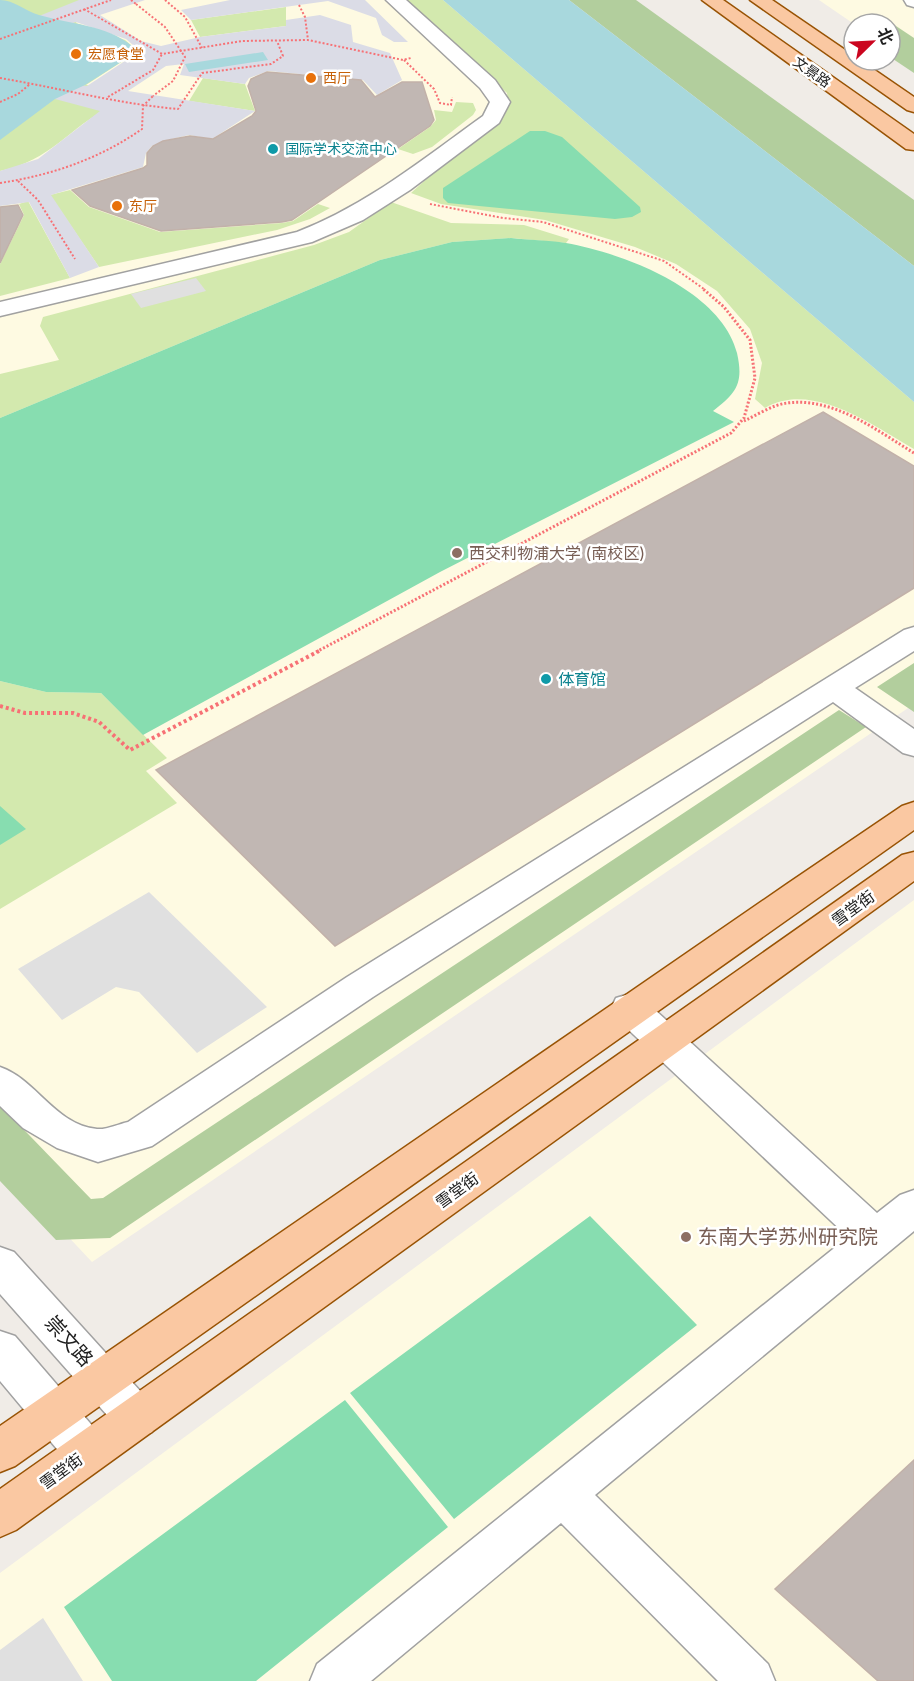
<svg xmlns="http://www.w3.org/2000/svg" width="914" height="1681" font-family="Inter,'Noto Sans SC',sans-serif">
  <style>
    .education { fill: #fefae2 }
    .grass { fill: #d3e9ae }
    .forest { fill: #b2ce9d }
    .pitch { fill: #87ddb0 }
    .parking { fill: #e0e0e0 }
    .plaza { fill: #dbdce6 }
    .water { fill: #a8d8dd }
    .building { fill: #c1b7b3; stroke: #c2b1a9; stroke-width: 1.5 }
    .lines { fill: none; stroke-linecap: round; stroke-linejoin: round }
    .minor-casing { stroke: #a1a1a1; stroke-width: 3 }
    .major-casing { stroke: #985304; stroke-width: 3 }
    .path-far2 { stroke: #f77175; stroke-width: 2; stroke-dasharray: 2 2; stroke-linecap: butt }
    .path-far1 { stroke: #f77175; stroke-width: 3; stroke-dasharray: 2 2; stroke-linecap: butt }
    .path { stroke: #f77175; stroke-width: 4; stroke-dasharray: 3 3; stroke-linecap: butt }
    .minor { fill: #fff; fill-rule: evenodd }
    .major { fill: #fac8a2; fill-rule: evenodd }
    .path-bridge { stroke: #f77175; stroke-width: 2; stroke-dasharray: 2 2; stroke-linecap: butt }
    .food-dot { fill: #e8710a; stroke: #fff; stroke-width: 2 }
    .culture-dot { fill: #0f9aa8; stroke: #fff; stroke-width: 2 }
    .education-dot { fill: #8d6e63; stroke: #fff; stroke-width: 2 }
    .labels { text-anchor: middle; stroke-width: 5; stroke-linejoin: round; paint-order: stroke }
    .far-food-label { font-size: 14px; fill: #c56008; stroke: #fff; text-anchor: start }
    .far-street-label { font-size: 14px; fill: #202020; stroke: #fff }
    .far-culture-label { font-size: 14px; fill: #0d838f; stroke: #fff; text-anchor: start }
    .education-label { font-size: 16px; fill: #785e54; stroke: #fff; text-anchor: start }
    .culture-label { font-size: 16px; fill: #0d838f; stroke: #fff; text-anchor: start }
    .street-label { font-size: 16px; fill: #202020; stroke: #fff }
    .near-education-label { font-size: 20px; fill: #785e54; stroke: #fff; text-anchor: start }
    .near-street-label { font-size: 20px; fill: #202020; stroke: #fff }
  </style>
  <rect width="100%" height="100%" fill="#f0ece7"/>
  <path class="education" d="M0,0H443L914,402V704L92,1262L0,1164Z
    M819,0H914V65L890,24H854Z
    M914,900V1681H0V1573Z"/>
  <path class="grass" d="M0,0H92L76,23L125,40L132,46V55L86,85L119,90L112,106C69,127 51,161 0,171Z
    M405,0H443L914,402V449C874,426 812,380 765,408L755,399L762,363L750,329L717,291L676,264L635,247L545,220L441,204L411,193L432,174L502,119L508,103L507,93Z
    M286,7V26L200,37L191,20Z
    M203,78L245,84L255,111L189,101Z
    M456,102L473,103L476,110L473,115L432,147L413,154L398,149L430,127L436,120L434,110L452,112Z
    M70,190L89,207L160,232L282,223L293,221L318,204L330,208L310,219L277,230L99,267L50,195Z
    M28,201L70,278L0,296V264L24,215L19,204Z
    M391,202L451,223L524,225L569,239L566,243L511,238L452,242L380,260L0,418V374L59,360L40,326L43,317L314,245L349,232Z
    M0,681L46,692L101,693L167,758L146,771L177,803L0,909Z"/>
  <path class="forest" d="M569,0H636L914,200V266Z
    M887,20L914,38V73L890,57V24H870Z
    M914,663V712L877,687Z
    M839,710L866,727L110,1238L56,1240L0,1181V1105L91,1199L103,1198Z"/>
  <path class="pitch" d="M530,131H545L562,137L640,207L641,212L632,217L615,219L448,203L443,198V188Z
    M511,238C529,240 548,240 566,243C623,253 721,290 737,353C744,384 736,393 713,411L734,422L440,572L143,735L101,693L46,692L0,681V418L380,260L452,242Z
    M0,806L26,829L0,845Z
    M590,1216L697,1325L454,1519L350,1393Z
    M345,1400L448,1527L256,1681H112L64,1607Z"/>
  <path class="parking" d="M196,278L206,291L141,308L131,294Z
    M149,892L267,1007L197,1053L139,992L116,987L62,1020L18,969Z
    M43,1618L83,1681H0V1650Z"/>
  <path class="plaza" d="M79,0H145L100,15L141,41L161,46L200,37L286,26V20L320,15L351,25L353,42L390,53L402,80L377,95L363,80L268,71L249,78L245,84L180,75L184,64L166,66L128,91L255,111L212,139L189,135L163,141L152,146L146,153L143,167L51,195L99,267L70,278L29,202L0,206V171L38,159L100,111L55,99L13,74L87,86L134,55L133,45L126,39L76,22L19,40L39,16Z
    M230,0H365L408,42H394L382,35L376,18L328,1L191,20L181,10Z"/>
  <path class="water" d="M0,0C14,0 25,11 39,15C69,24 107,25 132,46V55L85,85L55,99L0,140Z
    M443,0H569L914,266V402Z
    M263,52L268,60L189,72L185,64Z"/>
  <path class="building" d="M267,72L361,80L375,97L402,82H422L434,120L430,126L292,220L282,222L161,231L90,206L72,190L143,168L147,165V153L153,146L163,141L190,136L213,139L252,116L256,111L248,86L251,79Z
    M18,205L23,215L0,263V207Z
    M823,412L914,466V588L335,946L156,770Z
    M914,1460V1681H878L775,1589Z"/>
  <g class="lines">
    <g class="minor-casing">
      <path id="minor" d="M386,0H406L495,80L510,102L499,123L410,190L363,220L312,242L0,316V302L297,232C367,205 423,159 483,116L490,102L480,88Z
        M904,0H914V7L907,5Z
        M914,627V651L855,688L914,729V756L903,753L833,702L373,997L152,1146L98,1162L57,1148L23,1128L0,1106V1067C36,1079 55,1125 97,1129C106,1130 119,1124 128,1122L347,977L904,630Z
        M629,994L642,998L877,1213L900,1195L914,1190V1231L595,1495L768,1664L775,1681H718L561,1523L371,1681H310L317,1664L848,1237L616,1018L611,1008L616,998Z
        M0,1247L14,1252L152,1404L158,1418L152,1432L137,1438L122,1432L0,1294Z
        M0,1331L15,1336L102,1437L109,1452L102,1467L87,1473L72,1467L0,1381Z"/>
    </g>
    <g class="major-casing">
      <path id="major" d="M702,0H723L914,134V150L906,149Z
        M750,0H772L854,56V60H860L914,97V112L907,110Z
        M914,802V830L15,1466L0,1472V1426L787,884L902,806Z
        M914,852V881L16,1530L0,1537V1489L902,855Z"/>
    </g>
    <path class="path-far2" d="M131,0L136,4
      M165,0L185,17L202,48
      M299,5L305,17L308,40
      M84,9L162,54L242,41L308,40L403,60L411,58
      M0,39L111,0
      M404,60L434,89L440,103L451,105L452,97
      M0,78C59,88 119,104 178,109L202,73L271,64L283,56L277,41
      M108,97L153,70L162,54
      M0,102L18,94L30,84
      M18,181L38,200L75,259
      M0,183C52,175 99,159 142,129L143,106L153,96
      M430,204L503,218L543,222L664,261L704,289"/>
    <path class="path-far1" d="M744,421C757,415 772,405 787,403C834,397 876,430 914,453
      M316,652L731,433L744,418L755,378L750,340L724,307L702,288"/>
    <path class="path" d="M0,706L25,713H73L99,722L130,750L319,651"/>
    <use href="#minor" class="minor"/>
    <use href="#major" class="major"/>
    <path class="path-bridge" d="M136,4L165,27L185,57L173,81L153,96"/>
  </g>
  <g class="food-dot">
    <circle cx="76" cy="54" r="6"/>
    <circle cx="311" cy="78" r="6"/>
    <circle cx="117" cy="206" r="6"/>
  </g>
  <g class="culture-dot">
    <circle cx="273" cy="149" r="6"/>
    <circle cx="546" cy="679" r="6"/>
  </g>
  <g class="education-dot">
    <circle cx="457" cy="553" r="6"/>
    <circle cx="686" cy="1237" r="6"/>
  </g>
  <g class="labels">
    <g class="far-food-label">
      <text x="88" y="59">宏愿食堂</text>
      <text x="323" y="83">西厅</text>
      <text x="129" y="211">东厅</text>
    </g>
    <g class="far-street-label">
      <text transform="translate(812 72) rotate(35)" y="5">文景路</text>
    </g>
    <g class="far-culture-label">
      <text x="285" y="154">国际学术交流中心</text>
    </g>
    <g class="education-label">
      <text x="469" y="559">西交利物浦大学 (南校区)</text>
    </g>
    <g class="culture-label">
      <text x="558" y="685">体育馆</text>
    </g>
    <g class="street-label">
      <text transform="translate(853 908) rotate(-36)" y="6">雪堂街</text>
      <text transform="translate(457 1190) rotate(-36)" y="6">雪堂街</text>
      <text transform="translate(61 1471) rotate(-36)" y="6">雪堂街</text>
    </g>
    <g class="near-education-label">
      <text x="698" y="1244">东南大学苏州研究院</text>
    </g>
    <g class="near-street-label">
      <text transform="translate(69 1341) rotate(48)" y="7">崇文路</text>
    </g>
  </g>
  <g transform="translate(872 42) rotate(66)"><circle r="28" fill="#ffffff" stroke="#a6a6a6" stroke-width="1.5"/>
  <path d="M0-4.5L10 22L0 15L-10 22Z" fill="#cb051f"/>
  <text y="-9" font-size="16" font-weight="bold" text-anchor="middle" fill="#202020">北</text>
  </g>
</svg>
